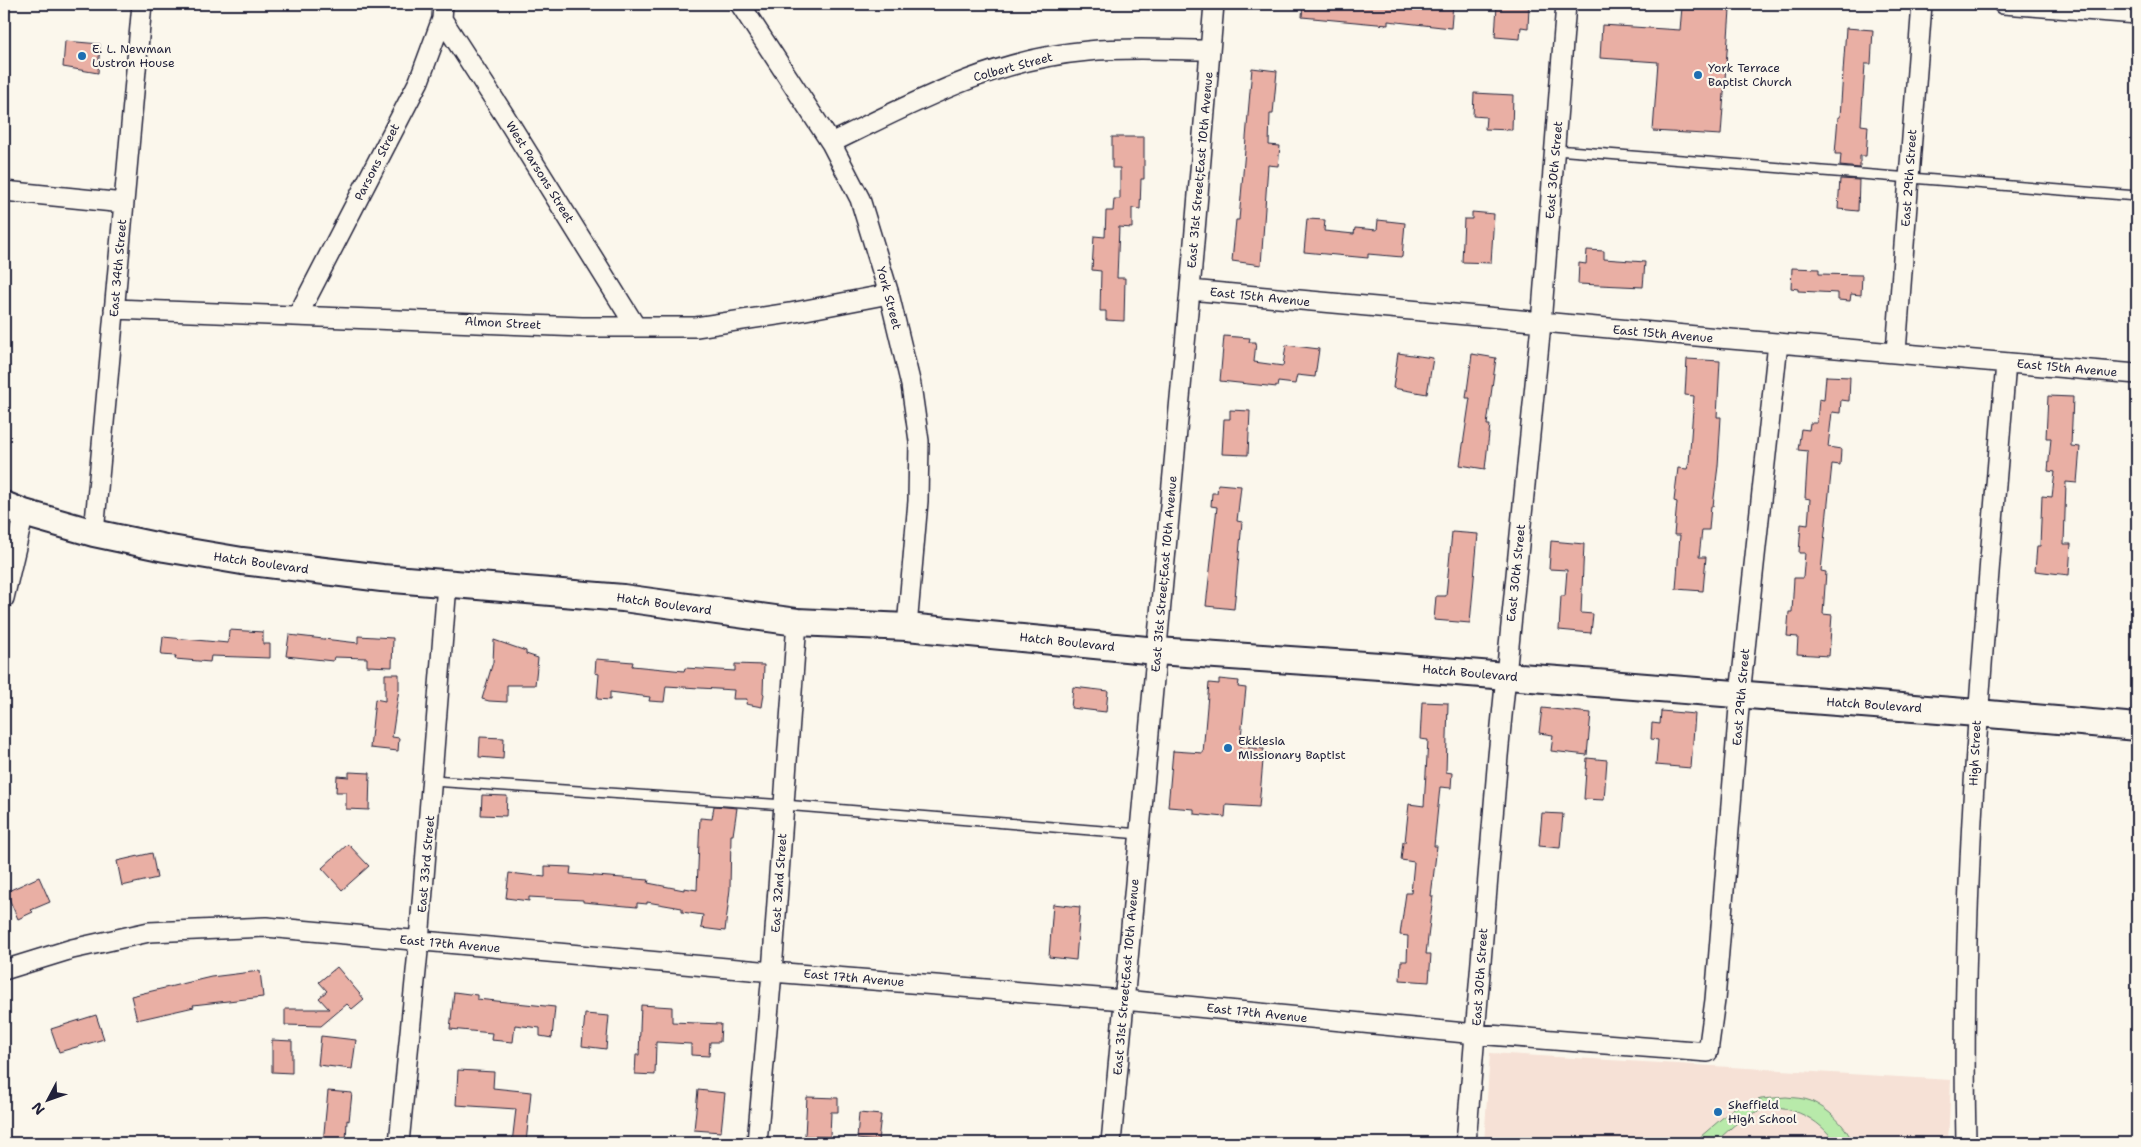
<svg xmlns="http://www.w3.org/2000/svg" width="2141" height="1147" font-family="'Shantell Sans',sans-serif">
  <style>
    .built { fill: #f6e1d6 }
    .green { fill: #b8eaaa; stroke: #6d8672 }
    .building { fill: #e9afa4; stroke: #22223b }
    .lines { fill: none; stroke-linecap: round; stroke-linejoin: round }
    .service-casing { stroke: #22223b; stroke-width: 12 }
    .minor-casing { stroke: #22223b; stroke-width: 22 }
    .secondary-casing { stroke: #22223b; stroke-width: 30 }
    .service { stroke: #fbf7ec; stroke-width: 9 }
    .minor { stroke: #fbf7ec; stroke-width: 19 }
    .secondary { stroke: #fbf7ec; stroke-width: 26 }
    .poi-dot { fill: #1f6fb2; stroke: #fbf7ec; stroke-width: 2 }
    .labels { text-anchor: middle; stroke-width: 4.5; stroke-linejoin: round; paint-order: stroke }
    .poi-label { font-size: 12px; fill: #22223b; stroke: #fbf7ec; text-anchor: start }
    .street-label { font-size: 12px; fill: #22223b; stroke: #fbf7ec }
  </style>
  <rect width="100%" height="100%" fill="#fbf7ec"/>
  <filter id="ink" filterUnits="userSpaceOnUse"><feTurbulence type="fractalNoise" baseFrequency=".02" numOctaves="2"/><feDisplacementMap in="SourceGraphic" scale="10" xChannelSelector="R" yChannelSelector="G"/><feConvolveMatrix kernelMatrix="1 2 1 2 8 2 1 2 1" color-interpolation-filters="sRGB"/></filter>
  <g filter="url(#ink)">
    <path class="built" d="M1490,1053L1951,1080L1948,1143H1484Z"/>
    <path class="green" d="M1786,1097C1794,1098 1804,1098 1811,1101C1828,1109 1846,1125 1853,1143H1836C1814,1112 1775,1096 1741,1120C1731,1127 1723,1136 1714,1143H1693L1734,1108L1761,1099Z"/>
    <path class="building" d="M1303,4H1453L1451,28L1388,21V25L1302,17Z
      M1497,5L1529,7L1528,28L1521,27L1520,39L1495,37Z
      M1682,7L1730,10L1721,135L1653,131L1658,62L1600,58L1602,25L1680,30Z
      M1846,28L1873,30L1871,64H1865L1861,125L1868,126L1866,156H1860V168L1840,166L1841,154H1835L1838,117H1840Z
      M65,41L100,44L98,73L63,67Z
      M1252,68L1277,71L1273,114H1270L1269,145L1280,146L1278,166L1268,165L1261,265L1232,261L1236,220H1239Z
      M1474,93L1513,95L1512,130L1485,129L1486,117L1473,116Z
      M1112,137H1144V179H1141L1140,209L1132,208V228L1119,227L1117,278H1125L1124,321L1106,320V311H1100L1101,271L1092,270L1094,236L1105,237L1106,211H1113L1114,199H1120V168H1112Z
      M1840,179L1859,180L1858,211L1838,209Z
      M1472,212L1494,214L1491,263L1462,262L1464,219H1472Z
      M1307,219L1325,220L1324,231L1354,234L1355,228L1377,230L1378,220L1405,223L1402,257L1368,254V258L1304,252Z
      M1587,250L1604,251V259L1645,262L1643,287L1578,284L1579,263L1586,264Z
      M1792,268L1819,269V274L1862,275L1861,295L1851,294L1850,301L1838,300V293L1798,291V289L1791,288Z
      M1224,336L1250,338L1249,342H1256L1254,362L1283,366L1286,345L1319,349L1315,377L1297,375L1295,384L1278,382L1277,387L1220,381Z
      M1398,353L1433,358L1427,394L1393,388Z
      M1472,354L1496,358L1487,425H1490L1485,469L1460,465L1470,398H1466Z
      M1687,359L1720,361L1717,417H1721L1718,466L1713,506H1711L1709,530H1702L1699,557H1706L1703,591L1676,589L1680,535H1674L1677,502L1674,501L1678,468L1687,469L1689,463L1694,396L1685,395Z
      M1826,376L1850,377L1849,401L1841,400L1840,413L1832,412L1828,447L1841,449L1840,465L1832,464L1821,571L1826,572L1823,614L1832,615L1829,656L1797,654L1798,637L1787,636L1789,612H1792L1794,578H1803L1805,553H1799L1801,524L1808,525L1810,499L1805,498L1808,451L1798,450L1801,429L1809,430L1810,423H1817L1819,399L1824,400Z
      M2048,396L2073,397L2071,446L2080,447L2077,483L2066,482L2064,544H2071L2069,575L2035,571L2037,546H2040L2042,496L2052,497L2055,472L2048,471L2051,438H2046Z
      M1230,410L1250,411L1248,455L1222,454L1224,419H1230Z
      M1218,484L1241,486L1237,521L1242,522L1234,609L1206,606L1217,507L1211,506L1212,493H1217Z
      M1452,532L1478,534L1470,623L1434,620L1436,596H1446Z
      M1551,541L1584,544L1581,613L1593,614L1591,633L1559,630L1561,596H1565L1567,570L1549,569Z
      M229,630L263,632V644H270V658L211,656L210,662L175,659L176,656L161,655L163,637L228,643Z
      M289,635L358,643V636L393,638L392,667L367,666V658L334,657L333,661L286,656Z
      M494,640L526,651V654L538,658L535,685H507V702L489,701L482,699L493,662Z
      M596,659L633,662L632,666L684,671L685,668L735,671V664L764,665L763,693L764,694L762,707L746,704L747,699H733L734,690L666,686L664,702L649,701L650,697L610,692V700L597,699L599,674L595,673Z
      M385,674H399V689L392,737L399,738L398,751L370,748L375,699L385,701Z
      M1219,679L1239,681L1238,687L1246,688L1240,747L1264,749L1259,807L1226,805L1225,817L1194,814V809L1168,807L1173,751L1203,753L1209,683L1219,684Z
      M1073,687L1108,691L1106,712L1071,708Z
      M1422,702L1448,703L1446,772L1452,773L1451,788L1440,787L1434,846H1437L1431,896H1433L1426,954H1431L1429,982L1400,980L1401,961H1407L1408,936L1400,935L1406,893H1411L1414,862L1401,860L1403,842H1405L1409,804L1424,806L1428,740L1420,739Z
      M1542,708L1591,713L1587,755L1551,751L1553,735L1539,733Z
      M1661,711L1695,714L1691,768L1656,765L1658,740L1651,739L1652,723L1660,724Z
      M480,737L504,738L503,759L479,757Z
      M1587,758L1607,760L1604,800L1584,799Z
      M349,772L370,773L369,810L346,809V792H336L337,776L349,777Z
      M482,795L507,796L506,816L481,815Z
      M714,806L737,808L733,835H731L730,889L725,931L701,928L703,915L682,912V908L647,902V904L637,903V907L583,902V900L529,897V901L506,898L509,873L545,877V866L571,867L570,874L649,880L648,883L684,890V888L697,890L700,818L712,819Z
      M1542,813L1563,814L1560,848L1539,846Z
      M348,844L369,866L342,890L322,868Z
      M152,853L157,878L122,886L117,861Z
      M39,877L50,902L31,910L33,912L18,919L6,892Z
      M1053,904L1080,907L1076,960L1049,957Z
      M337,967L364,999L352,1009L347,1004L321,1026L285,1025V1009H329L319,998L327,991L319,982Z
      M260,971L263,997L193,1005L194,1007L137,1020L131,996L211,977Z
      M454,992L477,995V999L555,1007L552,1038L540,1036V1028L515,1025L513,1042L491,1040L492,1033L450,1029Z
      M641,1005L672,1007V1022L721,1024L720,1042H710L709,1056L691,1055V1044L656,1042L655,1075L635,1074L636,1055H639Z
      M585,1014L609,1016L606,1049L582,1046Z
      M96,1015L104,1039L59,1052L51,1029Z
      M321,1036L356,1040L352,1069L318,1065Z
      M272,1040L292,1041V1073L272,1072Z
      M458,1070L494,1072L493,1088L531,1092L526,1143H512L516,1109L456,1105Z
      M698,1090L725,1093L721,1132L694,1130Z
      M328,1091L352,1093L349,1121L347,1120L346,1143H323Z
      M807,1097L838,1098V1112H831L830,1137L805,1136Z
      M859,1113L881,1115L878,1141L857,1139Z"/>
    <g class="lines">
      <g class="service-casing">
        <path id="service" d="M1556,150L2137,196
          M433,781L784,805L1140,834"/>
      </g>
      <g class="minor-casing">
        <path id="minor" d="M740,4L831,143L860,199L889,294L911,385L919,441L918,501L907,627
          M2003,4L2137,14
          M442,19L503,113L636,327
          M831,143C915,102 993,59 1088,51C1128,47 1169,50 1210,50
          M4,191L124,203
          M1190,290C1506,320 1821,347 2137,374
          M114,309L582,327H696L790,313L889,294
          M298,315L419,81L442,19L443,4
          M1896,352L1922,4
          M94,533L142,4
          M4,598L24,513
          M4,970L72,949L149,932L266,927L772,972L1124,1000L1476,1034L1708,1052L1715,1000L1740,695L1778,343
          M399,1143L419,941L447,584
          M757,1143L772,972L797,622
          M1111,1143L1190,290L1214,4
          M1466,1143L1498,756L1541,324L1566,4
          M1966,1143C1960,882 1985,623 2006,363"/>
      </g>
      <g class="secondary-casing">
        <path id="secondary" d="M4,505L24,513L94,533L165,548L242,561L382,578L623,598L797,622L907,627L1157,651L1380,666L1977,713L2137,727"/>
      </g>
      <use href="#service" class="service"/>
      <use href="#minor" class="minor"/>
      <use href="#secondary" class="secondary"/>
    </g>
  </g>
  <g class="poi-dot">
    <circle cx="82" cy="56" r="5"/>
    <circle cx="1698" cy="75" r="5"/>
    <circle cx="1228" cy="748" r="5"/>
    <circle cx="1718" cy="1112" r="5"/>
  </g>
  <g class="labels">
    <g class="poi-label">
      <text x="92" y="53">E. L. Newman<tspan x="92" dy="14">Lustron House</tspan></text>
      <text x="1708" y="72">York Terrace<tspan x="1708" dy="14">Baptist Church</tspan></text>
      <text x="1238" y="745">Ekklesia<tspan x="1238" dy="14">Missionary Baptist</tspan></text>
      <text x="1728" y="1109">Sheffield<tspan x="1728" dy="14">High School</tspan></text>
    </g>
    <g class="street-label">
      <text transform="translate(1013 67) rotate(-15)" y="4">Colbert Street</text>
      <text transform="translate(377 162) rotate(-63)" y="4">Parsons Street</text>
      <text transform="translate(1200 170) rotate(-85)" y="4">East 31st Street;East 10th Avenue</text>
      <text transform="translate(1554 170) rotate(-85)" y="4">East 30th Street</text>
      <text transform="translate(540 172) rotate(58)" y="4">West Parsons Street</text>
      <text transform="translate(1909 178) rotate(-86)" y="4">East 29th Street</text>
      <text transform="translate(118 268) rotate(-85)" y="4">East 34th Street</text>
      <text transform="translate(1260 297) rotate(6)" y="4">East 15th Avenue</text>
      <text transform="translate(889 298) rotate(75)" y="4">York Street</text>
      <text transform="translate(503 323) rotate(3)" y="4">Almon Street</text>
      <text transform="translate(1663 334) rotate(5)" y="4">East 15th Avenue</text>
      <text transform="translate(2067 368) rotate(5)" y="4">East 15th Avenue</text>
      <text transform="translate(261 563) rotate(8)" y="4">Hatch Boulevard</text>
      <text transform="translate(1516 573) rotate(-84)" y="4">East 30th Street</text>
      <text transform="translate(1164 574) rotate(-85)" y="4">East 31st Street;East 10th Avenue</text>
      <text transform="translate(664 604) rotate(8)" y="4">Hatch Boulevard</text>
      <text transform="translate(1067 642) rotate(6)" y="4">Hatch Boulevard</text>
      <text transform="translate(1470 673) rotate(5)" y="4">Hatch Boulevard</text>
      <text transform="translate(1741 697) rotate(-85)" y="4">East 29th Street</text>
      <text transform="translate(1874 705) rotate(4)" y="4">Hatch Boulevard</text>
      <text transform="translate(1975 753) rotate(-87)" y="4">High Street</text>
      <text transform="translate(426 864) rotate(-85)" y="4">East 33rd Street</text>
      <text transform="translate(779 883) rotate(-86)" y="4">East 32nd Street</text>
      <text transform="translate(450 944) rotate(5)" y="4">East 17th Avenue</text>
      <text transform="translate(1126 977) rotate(-85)" y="4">East 31st Street;East 10th Avenue</text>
      <text transform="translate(1480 977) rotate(-86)" y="4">East 30th Street</text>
      <text transform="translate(854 978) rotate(5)" y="4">East 17th Avenue</text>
      <text transform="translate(1257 1013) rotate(6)" y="4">East 17th Avenue</text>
    </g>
  </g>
  <rect width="2141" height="1147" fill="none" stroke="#fbf7ec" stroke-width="20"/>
  <rect x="10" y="10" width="2121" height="1127" fill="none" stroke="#22223b" stroke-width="2" filter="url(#ink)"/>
  <g transform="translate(48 1100) rotate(229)" stroke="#fbf7ec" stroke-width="4" paint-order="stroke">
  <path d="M0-4L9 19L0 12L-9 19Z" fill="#22223b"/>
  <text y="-8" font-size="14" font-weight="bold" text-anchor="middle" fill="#22223b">N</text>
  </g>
</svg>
